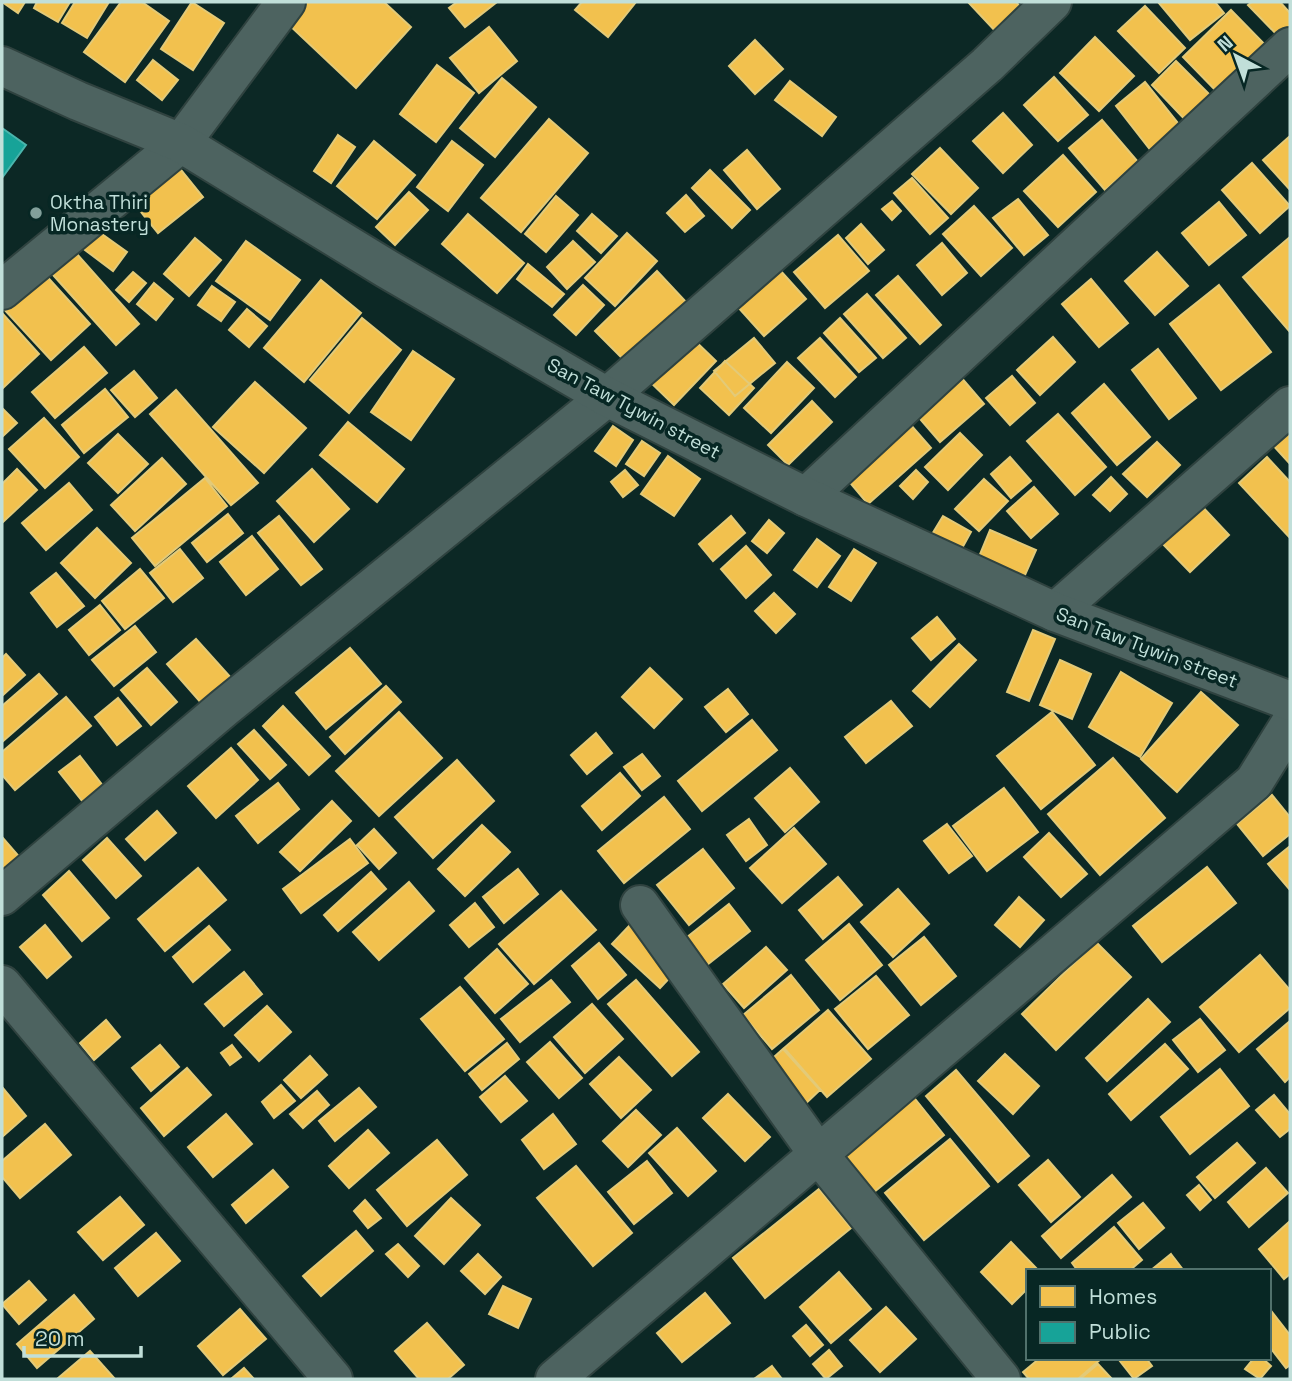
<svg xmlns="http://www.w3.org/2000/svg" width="1292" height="1381" font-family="'Space Grotesk',sans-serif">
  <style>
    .homes { fill: #f2c14e; stroke: #e3ca78; stroke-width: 2 }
    .public { fill: #17a398; stroke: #4ab5ac; stroke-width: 2 }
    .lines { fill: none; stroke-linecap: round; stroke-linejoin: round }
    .minor-casing { stroke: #2f423f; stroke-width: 42 }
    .tertiary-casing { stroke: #2f423f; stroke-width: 42 }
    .minor { stroke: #4d6360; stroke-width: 38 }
    .tertiary { stroke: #4d6360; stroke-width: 38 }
    .poi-dot { fill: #829f9a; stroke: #072724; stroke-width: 2.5 }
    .labels { text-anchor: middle; stroke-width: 7; stroke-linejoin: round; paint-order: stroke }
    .poi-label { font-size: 19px; fill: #c1dfd9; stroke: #072724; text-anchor: start }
    .street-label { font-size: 19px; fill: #c1dfd9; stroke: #072724 }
  </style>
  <rect width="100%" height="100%" fill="#0c2825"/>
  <path class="homes" d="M2,2H25L18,13Z
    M37,2H70L58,22L34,8Z
    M75,2H109L87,38L62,23Z
    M121,2H142L169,21L125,82L84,52Z
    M192,2L224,23L193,70L161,49Z
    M305,2H384L411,27L356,88L286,22Z
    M457,2H497L465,27L449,8Z
    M582,2H636L608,37L575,10Z
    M968,2H1016L1024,11L999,35Z
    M1158,2H1215L1224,13L1190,40Z
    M1252,2H1280L1290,13V30L1281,39L1248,5Z
    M1145,6L1185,48L1159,73L1118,31Z
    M1231,10L1271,51L1223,98L1183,57Z
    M489,27L517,61L479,93L450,58Z
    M1095,37L1134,76L1099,111L1060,73Z
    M755,40L783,69L755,94L729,66Z
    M153,60L178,80L162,100L137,80Z
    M1176,61L1218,103L1193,128L1152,85Z
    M437,65L474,93L436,142L400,114Z
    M1054,77L1088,115L1058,141L1024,105Z
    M502,78L536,107L495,157L460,128Z
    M790,81L836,117L822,136L775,100Z
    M1145,82L1182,128L1152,152L1116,106Z
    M1003,113L1032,145L1003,173L973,141Z
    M549,119L588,153L521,232L481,198Z
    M1102,120L1138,162L1105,190L1069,148Z
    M338,135L355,147L331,183L314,171Z
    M1290,136V190L1263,160Z
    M374,141L415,175L377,219L337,186Z
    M452,141L483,165L448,211L417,187Z
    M940,148L978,188L951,214L912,174Z
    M747,150L780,189L757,209L724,170Z
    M1063,155L1096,192L1058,227L1024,191Z
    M1252,163L1290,206L1260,233L1222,190Z
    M177,165L203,197L158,233L132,201Z
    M710,170L750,210L732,228L692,188Z
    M912,178L948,218L930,234L894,193Z
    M409,192L428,210L395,245L376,227Z
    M686,195L704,216L685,232L667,213Z
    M556,196L578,215L546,252L525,234Z
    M1018,199L1048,235L1024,255L993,218Z
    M892,201L901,211L892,220L882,209Z
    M1219,202L1246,235L1209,265L1182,233Z
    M974,206L1012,248L981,276L943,234Z
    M468,214L524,263L497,293L442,244Z
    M592,214L617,236L601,253L577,231Z
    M861,224L884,250L868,264L846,238Z
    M95,229L127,252L113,271L81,247Z
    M627,233L657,261L615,306L585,278Z
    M838,235L869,271L825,308L794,272Z
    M1290,237V332L1243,277Z
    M195,238L221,260L189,296L164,274Z
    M246,241L300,280L270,320L216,281Z
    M573,241L595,262L567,289L547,267Z
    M942,243L967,273L942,295L917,265Z
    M69,245L139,324L116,345L45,266Z
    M1157,252L1188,286L1155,315L1125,281Z
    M528,264L564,294L552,307L517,279Z
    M779,269L806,299L764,336L737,306Z
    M42,271L90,324L51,360L2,307Z
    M657,271L686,302L625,361L595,331Z
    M133,272L146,283L129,302L116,290Z
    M898,276L941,325L920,344L876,295Z
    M1091,279L1128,323L1099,347L1062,304Z
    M321,280L361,313L304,382L264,348Z
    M154,283L173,299L156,320L137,304Z
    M583,285L604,305L576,335L554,315Z
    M1219,285L1271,352L1221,390L1170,324Z
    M212,286L235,302L221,321L198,305Z
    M867,294L906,338L883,358L844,314Z
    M247,309L267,326L249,347L229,330Z
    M2,313L39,354L2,389Z
    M362,318L401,350L349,413L310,380Z
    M840,318L876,358L859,372L824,333Z
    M688,334L716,361L674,405L646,378Z
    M1053,337L1075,362L1040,395L1017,370Z
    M754,338L775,363L735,396L714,371Z
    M820,338L856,377L835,397L798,358Z
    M84,347L107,373L55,418L32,392Z
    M1158,349L1196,398L1169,419L1132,370Z
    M413,351L454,379L411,440L371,412Z
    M725,361L754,388L729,415L700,388Z
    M787,362L814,388L771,433L744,408Z
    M134,371L157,398L135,417L111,390Z
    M960,376L984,404L940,442L915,413Z
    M1012,376L1035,403L1010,425L986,398Z
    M255,382L306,428L264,473L213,427Z
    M1104,384L1150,437L1117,465L1072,413Z
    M105,389L128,417L84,453L62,425Z
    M176,390L258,483L231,505L150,414Z
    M812,401L832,422L788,465L768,445Z
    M2,408L17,423L2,437Z
    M1058,414L1106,467L1075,495L1027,441Z
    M44,418L79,457L45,488L9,449Z
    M348,422L404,469L377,502L320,455Z
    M910,424L931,448L868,504L847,479Z
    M613,426L633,440L616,466L595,451Z
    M1290,426V464L1271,443Z
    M960,433L982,455L948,490L925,467Z
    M118,434L148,464L118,493L88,463Z
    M642,441L660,453L644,476L626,464Z
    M1157,442L1180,465L1147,497L1123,474Z
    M668,456L700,479L674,516L641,494Z
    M1010,457L1031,481L1011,498L991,474Z
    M1267,457L1290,482V538L1239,483Z
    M162,458L186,484L135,531L111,505Z
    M17,469L37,490L2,523V484Z
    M312,469L349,509L314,542L277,501Z
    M625,470L638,485L623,497L611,482Z
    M916,470L928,482L913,499L900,486Z
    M1111,477L1127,494L1110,511L1093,495Z
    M205,478L227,506L155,566L132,538Z
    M984,479L1008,501L979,531L955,509Z
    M69,483L92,510L46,550L22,523Z
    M1034,487L1058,514L1031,538L1007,511Z
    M1199,503L1229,535L1190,572L1159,540Z
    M228,514L243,533L207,562L192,543Z
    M279,516L322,569L301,585L258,533Z
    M731,516L745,533L713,561L699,544Z
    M943,516L971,532L960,552L931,536Z
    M769,520L784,533L767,553L752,541Z
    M97,528L131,563L95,598L61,563Z
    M990,530L1036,550L1021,584L976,564Z
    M252,536L278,569L246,595L220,562Z
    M817,539L840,556L817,587L794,570Z
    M746,546L771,575L746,598L721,569Z
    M180,549L203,578L173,602L150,573Z
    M854,549L876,563L851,601L829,587Z
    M140,569L164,598L125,629L102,601Z
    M56,573L84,606L57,627L31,593Z
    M774,593L795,614L776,633L755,611Z
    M100,605L120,630L89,655L69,630Z
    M937,617L955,639L931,660L912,638Z
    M135,626L156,652L114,686L92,660Z
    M1033,630L1055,639L1029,701L1007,692Z
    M196,639L232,679L203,705L167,664Z
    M959,644L976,660L930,707L913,691Z
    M350,648L381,684L326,729L296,693Z
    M6,654L25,675L2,696V658Z
    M1060,660L1091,674L1072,719L1040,705Z
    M147,668L177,702L151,725L121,690Z
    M650,668L682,699L654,728L622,697Z
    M1121,672L1172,703L1140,757L1089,727Z
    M39,674L57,694L2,742V706Z
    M386,686L401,702L345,754L330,737Z
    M728,689L748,714L726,732L705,707Z
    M1201,692L1238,725L1177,792L1141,759Z
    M66,697L91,726L15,790L2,775V752Z
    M118,698L141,726L117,745L95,717Z
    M891,701L912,726L866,763L845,737Z
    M283,706L330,756L309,775L263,726Z
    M399,712L442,758L379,816L336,771Z
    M1052,712L1095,765L1041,809L997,756Z
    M752,720L777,750L702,811L678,781Z
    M254,730L286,765L270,779L238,744Z
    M596,733L612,753L587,774L571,755Z
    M231,748L258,780L216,818L188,786Z
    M642,754L660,776L642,790L624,767Z
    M80,756L107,791L87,807L59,772Z
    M1113,758L1165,818L1100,875L1048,814Z
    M457,760L494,801L433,858L395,817Z
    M790,768L819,802L785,832L755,798Z
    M620,773L640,796L602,830L582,806Z
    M278,783L299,809L258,843L236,816Z
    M1004,788L1038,832L987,871L953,826Z
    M1272,795L1290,817V834L1263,856L1237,824Z
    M664,797L690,829L624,883L598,851Z
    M332,801L351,821L300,871L280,852Z
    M157,811L176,833L145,860L126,839Z
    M749,819L767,845L746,861L727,835Z
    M947,824L972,856L949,873L924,841Z
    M482,825L510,852L465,896L438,869Z
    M794,828L826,864L782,903L750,868Z
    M374,829L396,853L379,869L357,845Z
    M1049,833L1087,874L1061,897L1024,857Z
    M2,837L28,867L2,889Z
    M107,838L141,876L116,898L83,860Z
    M350,839L368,863L301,913L283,889Z
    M1290,846V890L1268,864Z
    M703,849L734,888L689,925L657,885Z
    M1207,867L1236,903L1162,962L1133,926Z
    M198,868L226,900L165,951L138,919Z
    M518,869L538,894L504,923L483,897Z
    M69,871L109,918L82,941L43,895Z
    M371,872L386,889L338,931L324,915Z
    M838,877L862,905L823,939L799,910Z
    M409,882L434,911L379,960L353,932Z
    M898,889L929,924L893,957L861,922Z
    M561,891L596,930L534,984L499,944Z
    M1019,897L1044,920L1020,947L995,925Z
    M475,903L494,927L469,947L450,925Z
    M729,904L750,931L703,968L681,942Z
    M849,924L882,965L840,1000L806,960Z
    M45,925L71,957L47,978L20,947Z
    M630,925L677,970L660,988L612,944Z
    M209,926L230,950L193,982L173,957Z
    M924,937L956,976L921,1005L889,965Z
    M1096,942L1131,977L1056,1050L1022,1014Z
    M599,943L626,975L598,999L572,966Z
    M766,947L787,970L744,1008L723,984Z
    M497,949L528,984L495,1013L465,978Z
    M1260,955L1290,990V1008L1239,1052L1200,1007Z
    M244,972L262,994L224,1026L205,1004Z
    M791,975L819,1010L772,1049L743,1015Z
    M876,976L909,1015L868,1049L835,1009Z
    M551,980L570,1002L520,1042L501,1019Z
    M636,980L699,1052L672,1076L608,1004Z
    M460,987L504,1039L465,1071L421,1019Z
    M1148,999L1170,1022L1107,1081L1086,1058Z
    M592,1004L623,1039L585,1073L554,1037Z
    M267,1006L291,1032L259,1061L235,1035Z
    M828,1010L871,1059L827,1097L784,1048Z
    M1200,1019L1225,1050L1198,1072L1173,1040Z
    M106,1020L120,1037L94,1060L80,1043Z
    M1290,1021V1077L1285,1082L1257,1049Z
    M550,1042L582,1078L559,1098L527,1062Z
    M507,1043L519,1059L482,1090L469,1074Z
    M1165,1044L1188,1069L1131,1120L1109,1094Z
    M160,1045L179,1067L151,1091L132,1068Z
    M232,1045L241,1057L230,1065L221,1053Z
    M783,1049L820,1090L803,1106L765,1065Z
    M1005,1054L1039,1086L1013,1114L978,1081Z
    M310,1056L327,1075L301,1098L284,1080Z
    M619,1057L651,1090L621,1118L590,1084Z
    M187,1068L211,1095L164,1136L141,1108Z
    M1220,1069L1249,1106L1190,1154L1161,1117Z
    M956,1070L1029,1156L998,1182L926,1096Z
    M505,1076L527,1101L501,1122L480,1097Z
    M281,1085L295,1101L274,1118L262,1102Z
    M2,1087L26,1116L2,1137Z
    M359,1088L376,1107L335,1141L319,1121Z
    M317,1091L329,1105L303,1128L290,1114Z
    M728,1094L770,1137L745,1161L703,1118Z
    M912,1095L944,1135L874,1192L841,1151Z
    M1274,1095L1290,1114V1129L1280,1137L1256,1110Z
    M636,1110L661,1135L628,1167L603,1141Z
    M226,1114L252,1144L213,1177L188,1147Z
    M553,1114L576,1144L544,1169L522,1140Z
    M45,1124L71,1155L20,1198L2,1177V1161Z
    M677,1128L716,1171L688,1196L649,1153Z
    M368,1130L389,1153L349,1188L329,1166Z
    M950,1139L989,1186L924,1240L885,1193Z
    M437,1140L467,1175L407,1226L377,1190Z
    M1237,1143L1255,1163L1215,1198L1197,1177Z
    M1048,1160L1080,1197L1051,1222L1019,1185Z
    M647,1161L672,1193L634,1224L608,1192Z
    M576,1166L632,1233L593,1266L537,1198Z
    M1266,1168L1288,1193L1249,1227L1228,1202Z
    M273,1170L288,1187L246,1223L232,1205Z
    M1112,1175L1131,1197L1061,1258L1042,1236Z
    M1199,1185L1211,1200L1200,1210L1187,1195Z
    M819,1189L851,1228L765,1298L733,1258Z
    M120,1197L144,1225L103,1260L78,1232Z
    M451,1198L480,1225L444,1264L415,1236Z
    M365,1200L381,1218L368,1228L354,1211Z
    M1143,1203L1164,1228L1139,1249L1118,1223Z
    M1290,1221V1274L1284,1279L1259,1249Z
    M1114,1227L1142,1260L1129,1271H1078L1072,1263Z
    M356,1231L373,1251L321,1296L303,1276Z
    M156,1233L180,1261L138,1296L115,1268Z
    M1011,1242L1039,1271H1028V1288L1012,1304L981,1272Z
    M398,1244L419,1266L408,1277L386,1254Z
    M478,1254L501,1277L485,1294L461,1271Z
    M1171,1254L1184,1271H1150Z
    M839,1272L871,1309L831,1343L800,1307Z
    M29,1281L46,1300L19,1324L2,1304Z
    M503,1286L531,1299L518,1328L489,1314Z
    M705,1293L730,1323L682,1362L657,1333Z
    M74,1295L94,1319L37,1368L17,1344Z
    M886,1307L916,1339L880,1372L850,1340Z
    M1269,1308L1290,1335V1365L1286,1368L1269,1346Z
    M240,1309L266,1339L223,1375L198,1346Z
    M427,1323L464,1365L448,1379H419L395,1351Z
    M806,1325L823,1345L810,1356L793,1336Z
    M829,1350L842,1366L826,1379L813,1364Z
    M90,1351L115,1379H57Z
    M1040,1358H1102L1078,1379H1029L1023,1372Z
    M1120,1358H1146L1152,1366L1134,1379L1119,1360Z
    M1254,1358H1262L1271,1366L1260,1379L1245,1369Z
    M1098,1364L1112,1379H1080Z
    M772,1366L782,1379H754Z
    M244,1368L254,1379H231Z"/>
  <path class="public" d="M2,128L26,145L2,178Z"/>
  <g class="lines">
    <g class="minor-casing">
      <path id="minor" d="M2,290L181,143L286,2
        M806,497L1290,47
        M1055,612L1290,406
        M2,896L224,708L607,397L987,65L1052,2
        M640,905L819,1155L1001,1379
        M2,985L333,1379
        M555,1379L1254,782L1290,724"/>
    </g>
    <g class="tertiary-casing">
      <path id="tertiary" d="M2,66L78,101L181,143L387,269L607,397L806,497L1055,612L1290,701"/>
    </g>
    <use href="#minor" class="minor"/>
    <use href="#tertiary" class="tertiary"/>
  </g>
  <circle class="poi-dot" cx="36" cy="213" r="7"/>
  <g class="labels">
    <g class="poi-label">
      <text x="50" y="209">Oktha Thiri<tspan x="50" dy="22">Monastery</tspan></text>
    </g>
    <g class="street-label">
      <text transform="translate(634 408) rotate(28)" y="7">San Taw Tywin street</text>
      <text transform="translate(1147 647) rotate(21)" y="7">San Taw Tywin street</text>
    </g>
  </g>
  <rect width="1292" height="1381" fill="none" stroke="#c1dfd9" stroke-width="7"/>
  <rect x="1026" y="1269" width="245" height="91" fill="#072724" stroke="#51716c" stroke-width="2"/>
  <rect x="1040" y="1286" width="35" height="21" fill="#f2c14e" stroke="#51716c" stroke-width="2"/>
  <text x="1089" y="1304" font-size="21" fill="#c1dfd9">Homes</text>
  <rect x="1040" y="1322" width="35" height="21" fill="#17a398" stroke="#51716c" stroke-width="2"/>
  <text x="1089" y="1339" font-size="21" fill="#c1dfd9">Public</text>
  <g transform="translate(1236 56) rotate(319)" stroke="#072724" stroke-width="5" paint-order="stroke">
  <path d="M0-5L12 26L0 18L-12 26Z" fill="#c1dfd9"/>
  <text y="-10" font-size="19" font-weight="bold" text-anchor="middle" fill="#c1dfd9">N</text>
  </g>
  <path d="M24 1346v10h117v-10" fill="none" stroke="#c1dfd9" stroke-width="3.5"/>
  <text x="35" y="1346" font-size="21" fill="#c1dfd9" stroke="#072724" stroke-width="5" paint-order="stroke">20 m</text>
</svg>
